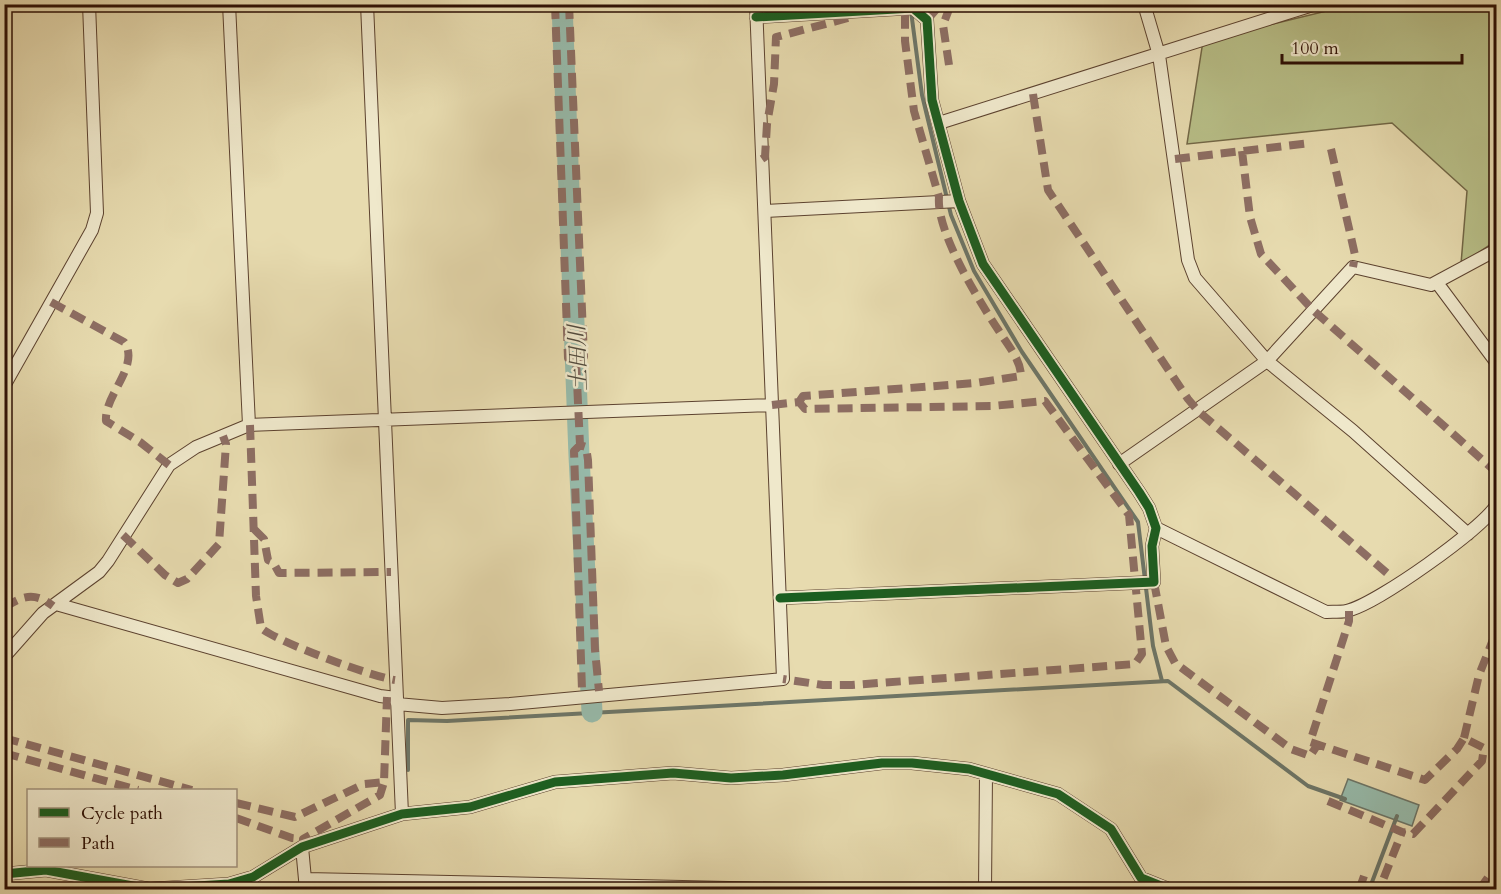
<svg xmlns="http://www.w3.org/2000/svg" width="1501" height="894" font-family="Cardo,'Noto Serif JP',serif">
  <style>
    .green { fill: #b8bf88; stroke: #726746; stroke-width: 1.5 }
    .water { fill: #97bbab; stroke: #6d7668; stroke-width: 1.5 }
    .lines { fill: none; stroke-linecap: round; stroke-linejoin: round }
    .stream { stroke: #6d7668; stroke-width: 4 }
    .river { stroke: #97bbab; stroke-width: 21 }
    .minor-casing { stroke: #5c422f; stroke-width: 14 }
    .minor { stroke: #efe8cb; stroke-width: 12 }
    .quiet { stroke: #8d6e63; stroke-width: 8; stroke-dasharray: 15 8; stroke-linecap: butt }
    .cycleway-casing { stroke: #efe8cb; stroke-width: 13 }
    .cycleway { stroke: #1b5e20; stroke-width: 9 }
    .labels { text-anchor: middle; stroke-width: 5; stroke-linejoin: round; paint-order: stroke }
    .water-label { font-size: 22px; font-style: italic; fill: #524b3e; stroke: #efe8cb }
  </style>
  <rect width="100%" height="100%" fill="#e7dbaf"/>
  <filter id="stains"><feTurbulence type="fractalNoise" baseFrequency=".00333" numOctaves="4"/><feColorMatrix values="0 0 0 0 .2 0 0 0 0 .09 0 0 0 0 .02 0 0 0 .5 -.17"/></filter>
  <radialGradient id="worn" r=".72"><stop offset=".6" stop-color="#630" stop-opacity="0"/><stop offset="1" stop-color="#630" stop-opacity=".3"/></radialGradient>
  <path class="green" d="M1351,5H1488L1496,13V241L1461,264L1467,191L1392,123L1187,144L1203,41Z"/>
  <path class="water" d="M1348,779L1419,805L1412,826L1340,800Z"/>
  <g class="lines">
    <path class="stream" d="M911,11L922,95L951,215L974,271L1022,352L1138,522L1153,646L1162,681
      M408,770V720L447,721L1168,681L1308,786L1345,799
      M1369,890L1397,816"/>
    <path class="river" d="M562,4L579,456L592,712"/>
    <g class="minor-casing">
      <path id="minor" d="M229,4L249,425
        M367,4L402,814
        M1144,4L1159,55L1188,260L1195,278L1267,361L1353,431L1468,534
        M756,17L913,8L927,20L932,100L959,201L983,264L1139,492L1149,508L1156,528L1152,546L1154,582L780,598
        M939,123L1316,4
        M765,211L959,201
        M1438,284L1496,362
        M4,386L92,230L97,213L89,4
        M1119,464L1267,361L1353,267L1431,285L1496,250
        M1156,528L1326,612C1334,611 1343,613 1350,610C1380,601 1478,532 1496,506
        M56,604L380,696L396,698
        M4,657L43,613L99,572L108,561L169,465L196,447L249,425L772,405
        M397,704L442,708L510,704L783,679L756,4
        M302,847L306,890
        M4,874L46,870L149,889L229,884L253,877L302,847L402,814L470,807L555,782L673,773L731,778L783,775L882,763H912L969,769L1058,794L1111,829L1141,878L1171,890
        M306,879L829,890
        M985,890L986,774"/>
    </g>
    <use href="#minor" class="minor"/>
    <path class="quiet" d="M555,4L568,358L576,360
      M569,4L584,357L576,360L580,445L586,447L588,460L595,650L599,691
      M927,20L941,4
      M949,65L943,25L951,4
      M1033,94L1048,190L1188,399L1198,411L1388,574
      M1331,149L1355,255L1353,267
      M1242,151L1250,217L1261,254L1313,310L1496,472
      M762,159L765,157L767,124L774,84L776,37L848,18
      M1175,159L1310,143
      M51,302L124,342C141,365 104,395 106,421L140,442L169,465
      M799,402L803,396L975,383L1021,376C1021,360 1007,344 999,331C979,301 936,232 939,197L914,111L905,41V9
      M772,405L799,402L805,409L992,406L1045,401L1129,515L1142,654L1135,664L852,685H823L783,679
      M4,408L7,409
      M250,425L256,596L261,628C277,642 373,677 395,680
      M580,445L574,451L582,690
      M254,529L264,539L268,560L273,562L279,573L391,572
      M123,535L165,575L178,583L187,579L219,544L226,444L223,436
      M1154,582L1166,646L1175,663L1291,749L1310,756L1318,744
      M4,608C23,595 35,592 53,606
      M1349,611V621L1310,742L1425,780L1457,749L1464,738L1484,748L1482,761L1413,834L1402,832
      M4,738L192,790
      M1464,738L1479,675L1496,632
      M4,753L138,790
      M1328,801L1402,832L1379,890
      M236,803L295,817L364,784L384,782L387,697
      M236,818L292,838L303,839
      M305,846L303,839L380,795L384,782
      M1359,890L1364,876
      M1479,890L1496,866"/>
    <g class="cycleway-casing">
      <path id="cycleway" d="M756,17L913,8L927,20L932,100L959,201L983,264L1139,492L1149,508L1156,528L1152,546L1154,582L780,598
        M4,874L46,870L149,889L229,884L253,877L302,847L402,814L470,807L555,782L673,773L731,778L783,775L882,763H912L969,769L1058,794L1111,829L1141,878L1171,890"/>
    </g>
    <use href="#cycleway" class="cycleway"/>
  </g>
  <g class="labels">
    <g class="water-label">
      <text transform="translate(577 358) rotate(-92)" y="8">土田川</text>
    </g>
  </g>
  <rect width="1501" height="894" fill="none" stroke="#e7dbaf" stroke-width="24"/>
  <rect x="6" y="6" width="1489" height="882" fill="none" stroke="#2d0f04" stroke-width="3"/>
  <rect x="12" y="12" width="1477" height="870" fill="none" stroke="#2d0f04" stroke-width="1.5"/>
  <rect x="27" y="789" width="210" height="78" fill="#efe8cb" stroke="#a1917b" stroke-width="1.5"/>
  <rect x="39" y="808" width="30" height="9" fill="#1b5e20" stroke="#a1917b" stroke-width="1.5"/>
  <text x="81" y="819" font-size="18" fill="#2d0f04">Cycle path</text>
  <rect x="39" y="838" width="30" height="9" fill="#8d6e63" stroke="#a1917b" stroke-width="1.5"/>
  <text x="81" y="849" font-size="18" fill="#2d0f04">Path</text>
  <path d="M1282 54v9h180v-9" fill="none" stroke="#2d0f04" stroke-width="3"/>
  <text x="1291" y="54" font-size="18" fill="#2d0f04" stroke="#efe8cb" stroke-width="4.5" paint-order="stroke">100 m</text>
  <rect width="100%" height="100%" filter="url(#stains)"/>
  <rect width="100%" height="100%" fill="url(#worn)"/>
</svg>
